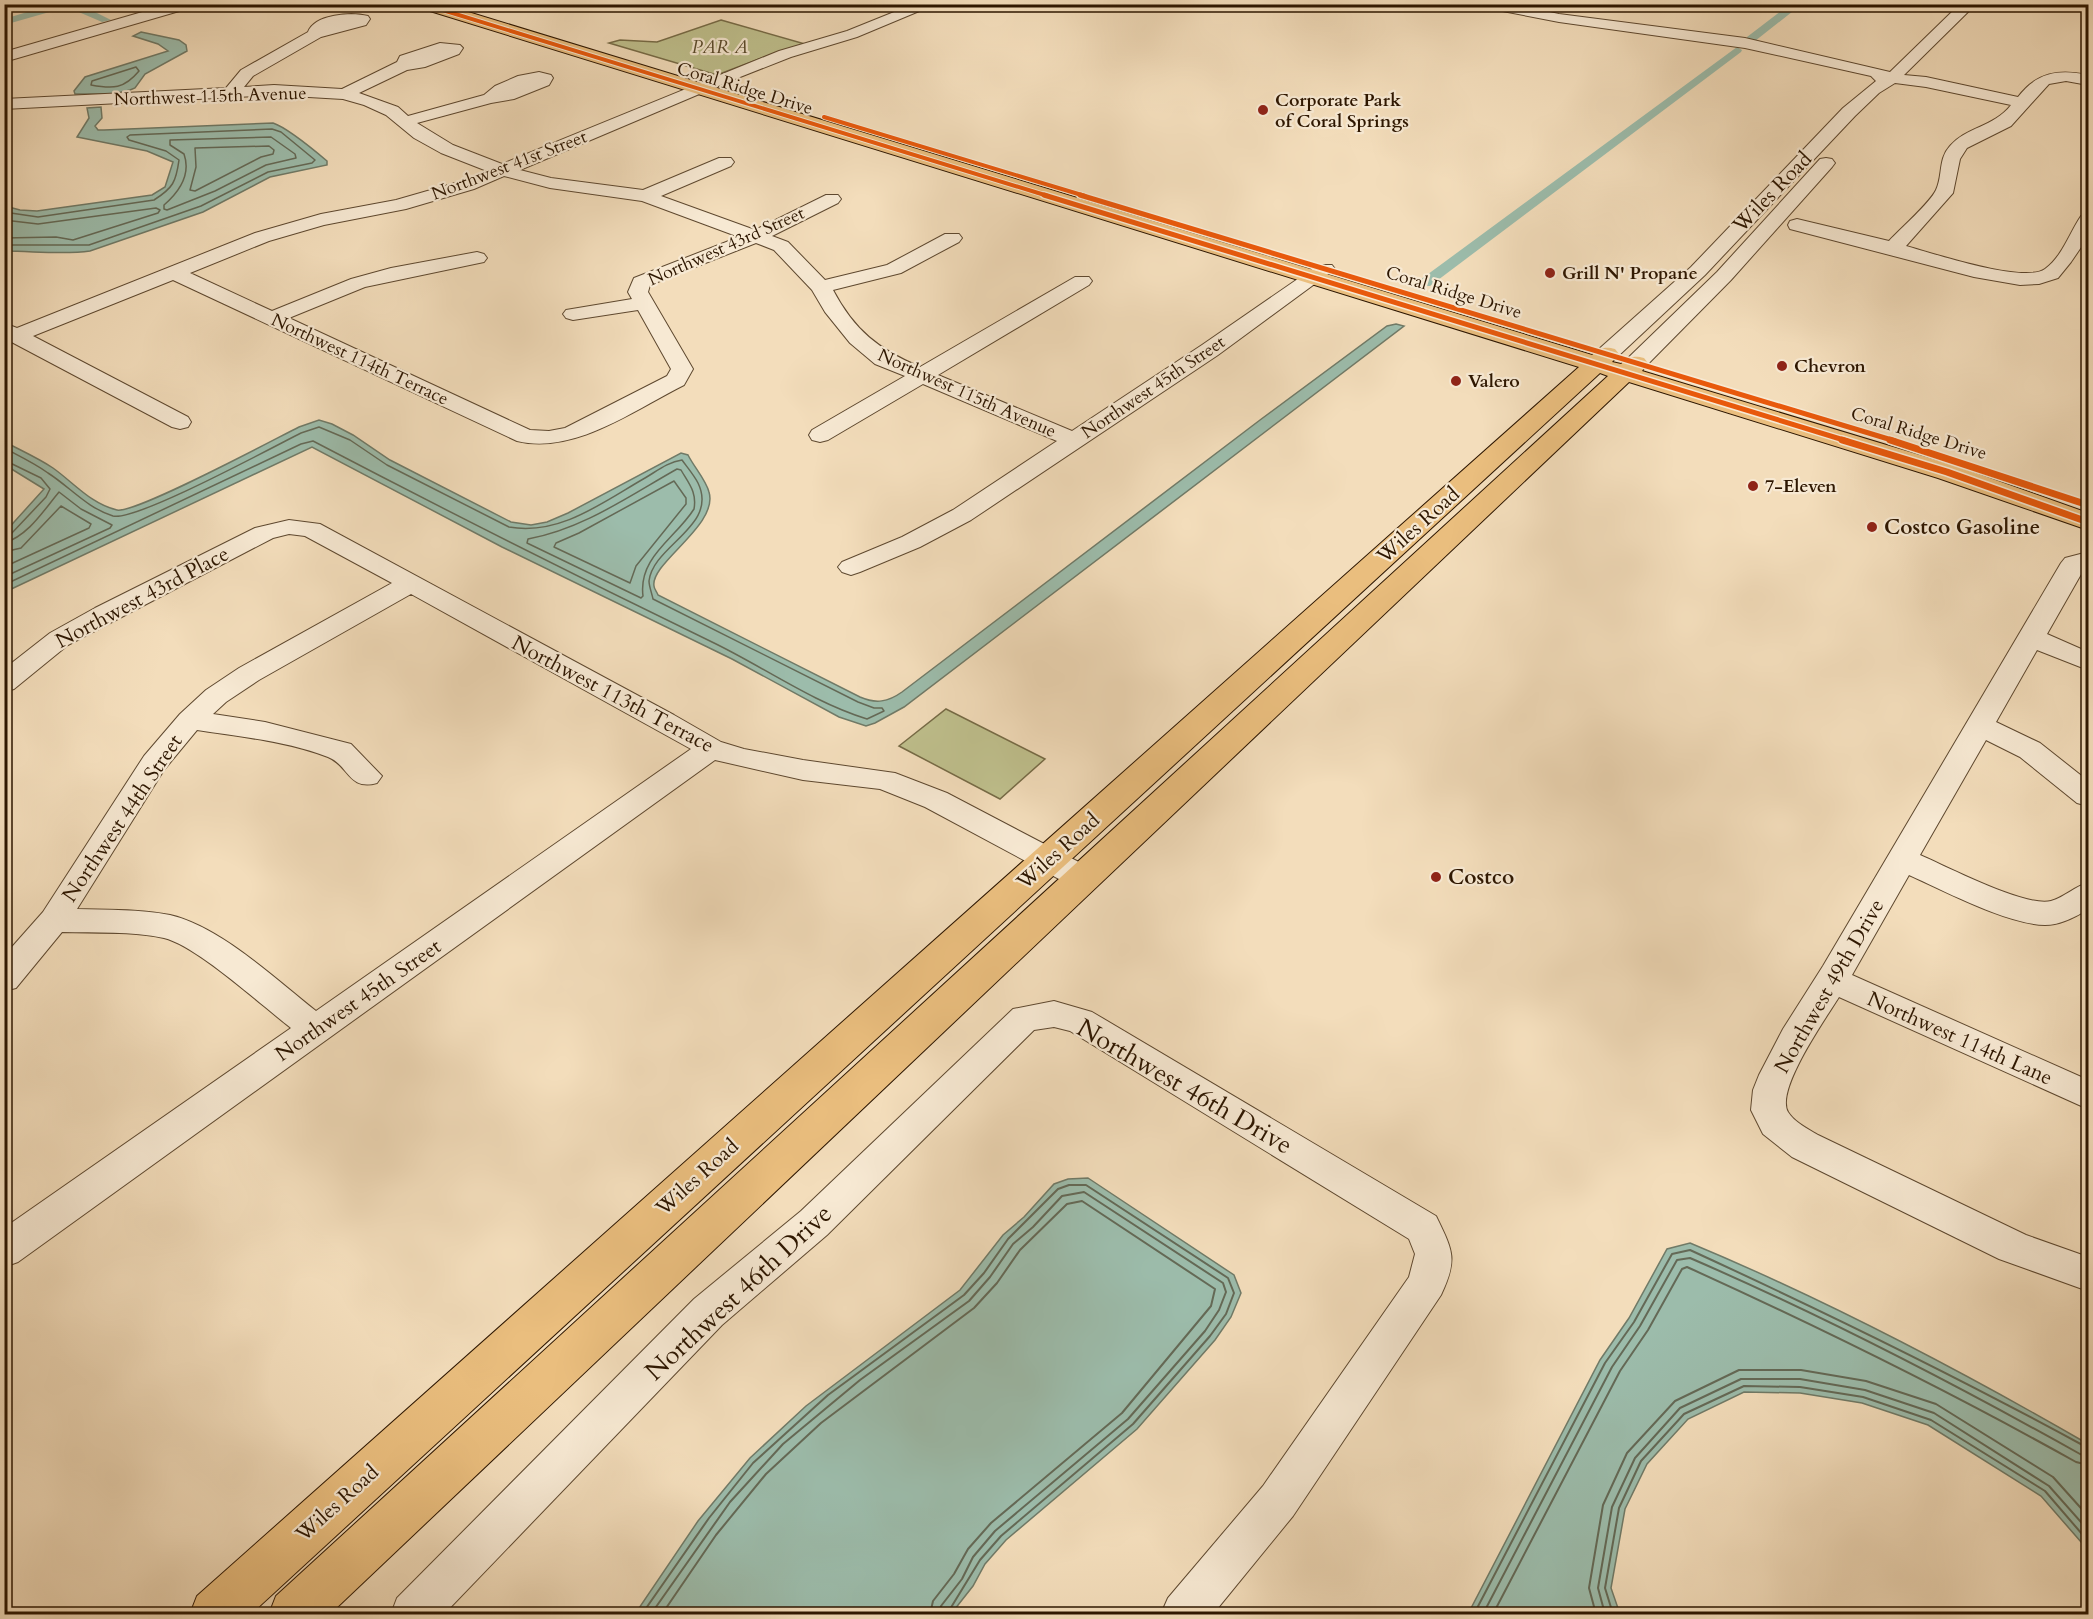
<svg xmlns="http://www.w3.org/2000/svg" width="2093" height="1619" font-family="Cardo,serif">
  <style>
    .green { fill: #bfc08d; stroke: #766b46; stroke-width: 1.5 }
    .water { fill: #9cbcab; stroke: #707a67; stroke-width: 1.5 }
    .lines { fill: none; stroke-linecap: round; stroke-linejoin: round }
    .shore-far1 { stroke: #646956; stroke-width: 1.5 }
    .shore { stroke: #646956; stroke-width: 2 }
    .canal { fill: #9cbcab; fill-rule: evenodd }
    .minor-casing { stroke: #5e482f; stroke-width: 2 }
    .major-casing { stroke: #2d1600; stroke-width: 2 }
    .minor { fill: #f7e9d3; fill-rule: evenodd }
    .major { fill: #eabe7e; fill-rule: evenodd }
    .cycleway-far2-casing { stroke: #f7e9d3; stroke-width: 6 }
    .cycleway-far1-casing { stroke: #f7e9d3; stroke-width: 8 }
    .cycleway-casing { stroke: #f7e9d3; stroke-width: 10 }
    .cycleway-far2 { stroke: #e8590c; stroke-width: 4 }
    .cycleway-far1 { stroke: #e8590c; stroke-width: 5 }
    .cycleway { stroke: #e8590c; stroke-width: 7 }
    .poi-dot { fill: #8f2418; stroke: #f7e9d3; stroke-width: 2 }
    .labels { text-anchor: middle; stroke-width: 4.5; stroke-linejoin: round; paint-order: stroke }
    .far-park-label { font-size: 18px; font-style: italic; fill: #59492a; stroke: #f7e9d3 }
    .far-street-label { font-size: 18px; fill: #2d1600; stroke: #f7e9d3 }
    .far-poi-label { font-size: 18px; font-weight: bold; fill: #2d1600; stroke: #f7e9d3; text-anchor: start }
    .street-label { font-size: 21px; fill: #2d1600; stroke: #f7e9d3 }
    .poi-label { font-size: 21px; font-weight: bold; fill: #2d1600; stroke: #f7e9d3; text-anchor: start }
    .near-street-label { font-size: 26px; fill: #2d1600; stroke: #f7e9d3 }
  </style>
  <rect width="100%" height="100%" fill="#f3ddbb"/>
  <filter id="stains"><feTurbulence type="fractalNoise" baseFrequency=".00333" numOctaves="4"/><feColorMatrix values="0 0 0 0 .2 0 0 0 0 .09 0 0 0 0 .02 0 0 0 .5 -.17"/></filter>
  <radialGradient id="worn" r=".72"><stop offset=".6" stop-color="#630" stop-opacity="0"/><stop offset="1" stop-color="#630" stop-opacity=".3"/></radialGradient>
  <path class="green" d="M721,20L805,44L775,53L717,75L609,43L620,40L657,42Z
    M946,709L1045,759L1000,799L899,746Z"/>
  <path class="water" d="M141,32L179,40L186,45L187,51L145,74L135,88L130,90L113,94H75L74,91L85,77L168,51L158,44L133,36Z
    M101,107L102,118L95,126L98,130H104L273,123C288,128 314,150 327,161V165L270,177L203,212L90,251C63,255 33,251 5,251V206L20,210L37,211L152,195L165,187L173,162L147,151L77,137L89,118L87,108Z
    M1396,324L1404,326L904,707L875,723L866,726L839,717L732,659L502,547L312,447L5,592V532L44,489L5,465V442C20,450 38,458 53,468C74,483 91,504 117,510C135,514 273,440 299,427L319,420L332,424L353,435L390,460L511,522L531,525L547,522L568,513L681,453L688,455C694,467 706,480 709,492C719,525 650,563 654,586C654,589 657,592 658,595L860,697C876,704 888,702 902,692L1260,420L1387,326Z
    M1088,1178L1234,1275L1241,1293L1231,1317L1215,1340L1137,1429L1006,1540L985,1564L973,1586L951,1614H635L698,1521L750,1458L806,1406L960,1290L1003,1235L1024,1217L1054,1184L1068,1179Z
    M1690,1243C1827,1300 1960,1370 2088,1444V1550L2041,1496L1928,1425L1862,1403L1800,1393L1744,1392L1688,1419L1647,1464L1625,1509L1611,1588L1620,1614H1468L1600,1360L1629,1318L1667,1249Z"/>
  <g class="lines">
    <path class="shore-far1" d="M136,67L139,71C124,89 113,89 91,85L92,81Z
      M271,137L295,154L296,158L266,165L215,191L167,210L164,209V205C179,192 191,174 184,154L170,145V140Z
      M269,146L274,150L273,154L261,157L195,191L190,190L196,167L195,148Z
      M4,212L38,217L154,200C173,188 176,182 179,160L166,151L129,140L127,137L130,135L272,129L281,132L315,160L312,163L268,172L201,206L89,245H4
      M4,220L38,224L156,208L160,210L158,213L73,240L56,237L4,238
      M4,448C19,456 34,463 48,473C70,487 87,508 113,516C135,522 273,447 301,433L319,427L350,440L387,465L509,527C560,536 603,502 645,478C657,471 668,462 682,460C687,467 694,475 698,483C719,526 653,545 649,581C649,586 652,594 653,599L858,702L874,708H882L884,711L867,719C812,702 764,667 712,642C578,577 445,510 313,441L301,444L4,585
      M4,460L41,478L50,489L46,497L11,534L4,536
      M677,469L681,470C689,484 697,492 694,509C675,539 638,557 643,596L641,598L527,543L528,539C583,529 629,496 677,469Z
      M674,481L686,498V504L636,566L630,583L554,547L556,543L579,533Z
      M4,543C28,536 44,510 59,492L81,509L112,525L110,528L4,577
      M4,552L21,548L61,506L91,524L89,528L4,567"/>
    <path class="shore" d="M642,1614L709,1518L753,1463L828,1395L964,1295L984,1273L1008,1239L1058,1189L1069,1185H1086L1228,1278L1234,1293L1226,1314L1210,1336L1133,1424L1001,1536L980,1560L947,1614
      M651,1614L730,1502L783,1444L860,1380L969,1301L990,1277L1013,1244L1033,1227L1062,1196L1084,1192L1223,1283L1226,1292L1219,1310L1205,1331L1128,1419L995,1531L973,1557L962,1579L941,1606L939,1614
      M662,1614L716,1535L766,1474L821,1423L974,1308L997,1283L1020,1250L1067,1204L1082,1201L1215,1289L1211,1306L1122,1413L991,1523L968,1549L954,1574L933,1601L930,1614
      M1474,1614L1605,1363L1634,1322L1672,1254L1690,1250C1825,1312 1958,1377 2088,1448
      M1483,1614L1612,1367L1640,1326L1677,1260L1690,1258C1824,1316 1953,1383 2080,1454L2088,1456
      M1493,1614L1620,1371L1648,1330L1682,1269L1687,1267C1819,1327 1949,1391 2076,1462L2088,1465
      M1596,1614L1589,1588L1603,1505L1627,1453L1675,1401L1739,1370H1801L1866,1381L1936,1404L2053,1477L2088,1516
      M1605,1614L1598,1588L1612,1507L1635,1458L1680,1408L1741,1379H1800L1865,1390L1934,1413L2049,1486L2088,1530
      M1613,1614L1605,1588L1619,1508L1641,1461L1684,1414L1744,1386L1800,1387L1863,1397L1931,1420L2045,1491L2088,1541"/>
    <path class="canal" d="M54,4H79L111,20L102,22L67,7L4,25V19Z
      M1790,4H1802L1755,41H1747V37Z
      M1737,47L1742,50L1741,52L1430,286H1420L1418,283L1420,280Z"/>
    <g class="minor-casing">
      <path id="minor" d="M170,4H195L193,7L4,62V52Z
        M914,4H936L857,37L791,57L730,81L520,170L551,178L643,190L719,158H731L734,162L731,166L661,196L755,230L826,195H838L841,199L838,203L772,236L788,242L825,280L887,265L945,234H959L962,238L959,242L901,273L833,290C854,330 879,350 920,367L1075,277H1089L1092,281L1089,285L938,375L1072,431L1202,345L1318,265H1332L1335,269L1218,355L971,520L920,547L860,572L851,575L842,572L838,567L842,562L902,537L953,510L1057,441L923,384L828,440L820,442L812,440L809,435L812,430L905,376L875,364L850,343L825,312L812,290L774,250L756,243L650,285L648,292L693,369L684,385C634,410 574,455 517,441L173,280L33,336L188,417L191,422L188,427L180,429L172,427L4,338V323L17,328L255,233L321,214L396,200L462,181L487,171L441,153L414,138L386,115L364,105L343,99L274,95L4,109V99L226,88L241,70L308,32C315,14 351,12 368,16L370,19L366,25L321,37L253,76L244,87L274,85L342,89L397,62L400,56L440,43L460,45L463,48L459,54L425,67L407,70L359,93L398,107L408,116L484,95L495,86L518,76L539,72L551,75L553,78L549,85L514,99L491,103L417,123L453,145L502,164L779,51L847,31ZM504,176L550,188L642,201L739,237L634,278L628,292L632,299L566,310L563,314L566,318L573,320L638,310L671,369L667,376L565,428L549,431L530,430L289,318L365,287L484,262L487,258L484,254L477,252L391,268L351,279L272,311L190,273L269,241L324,225L406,209L474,189Z
        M1480,4H1512L1559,14L1745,38L1890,72L1960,4H1976L1904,75L1926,77L2018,97C2037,72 2059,69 2088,75V85L2066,81L2049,84L2011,126L1967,148L1960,159L1953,193L1906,246C1932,253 2024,284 2045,269C2062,257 2070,232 2081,216L2088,214V237L2071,262L2058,278L2039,284L2020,285L1974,277L1790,229L1788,225L1790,221L1797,219L1889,241C1900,229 1930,203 1936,190C1943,175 1938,159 1950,146C1966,127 1994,127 2011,105L1926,87L1895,83L1879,93L1855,116L1705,275L1615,359L1607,360L1599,359L1596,354L1599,349L1691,267L1843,108L1876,81L1871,76L1745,48L1559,22L1487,8Z
        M1826,158L1832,159L1835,163L1832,167L1731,280L1644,368L1636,369L1628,368L1625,363L1628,358L1717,272L1820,159Z
        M289,520L320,524L674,715L721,742L744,749L803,760L895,773L947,793L1094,870L1099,878L1094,886L1083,889L1072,886L925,807L880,789L803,780L715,760L18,1262L4,1267V1228L291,1028C261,1005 197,946 164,938C131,931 96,933 62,932L16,988L4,991V956L43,912L144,756L180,714L206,690L239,668L392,583L305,536L289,534L273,538L68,645L14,689L4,692V669L50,633L95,608L255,528ZM411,594L691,749L316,1011C275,979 221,927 170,915C140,909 108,910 77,909L164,770L197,730C241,737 287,741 328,757C349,765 348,791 377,783L382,776L351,744L265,722L213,714L226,702L259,680Z
        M2088,552V567L2084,569L2047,634L2088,652V670L2037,650L1996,722L2040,743L2088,781V806L2077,803L2020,757L1986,740L1920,855C1946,866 2026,908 2051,901C2065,897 2075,886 2088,883V909C2076,917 2060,925 2045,925C2006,924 1945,891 1909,875L1852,975L2088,1080V1109L1839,997C1826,1018 1775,1090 1788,1112C1794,1122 1808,1129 1818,1135L2026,1235L2088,1257V1291L1999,1259L1792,1157L1763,1134L1751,1110L1753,1090L1759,1075L1783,1029L1823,966L2061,563L2065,558Z
        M1054,1001L1092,1012L1436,1216C1453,1251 1458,1259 1441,1295L1293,1516L1213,1614H1161L1168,1598L1263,1486L1409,1277L1415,1254L1409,1239L1070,1031L1054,1027L1034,1030L827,1235L722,1325L444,1614H391L397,1598L694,1299L801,1211L1013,1009Z"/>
    </g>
    <g class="major-casing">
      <path id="major" d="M415,4H442L1592,355C1600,348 1605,346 1615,349L1619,354L1612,362L1621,364C1629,357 1634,355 1644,358L1648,363L1642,371L1956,466L2088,513V530L1938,478L1629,382L330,1614H269L276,1596L1608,376L1600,373L251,1614H190L197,1596L1579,367L417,7Z"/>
    </g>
    <use href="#minor" class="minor"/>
    <use href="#major" class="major"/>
    <g class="cycleway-far2-casing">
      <path id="cycleway-far2" d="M423,4L1048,196
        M824,117L1085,196"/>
    </g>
    <g class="cycleway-far1-casing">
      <path id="cycleway-far1" d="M1044,195L1847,441
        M1080,195L1895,441"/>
    </g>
    <g class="cycleway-casing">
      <path id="cycleway" d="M1842,440L1947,472L2088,522
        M1890,440L2088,505"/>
    </g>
    <use href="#cycleway-far2" class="cycleway-far2"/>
    <use href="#cycleway-far1" class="cycleway-far1"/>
    <use href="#cycleway" class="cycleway"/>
  </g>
  <g class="poi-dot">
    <circle cx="1263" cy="110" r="6"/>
    <circle cx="1550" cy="273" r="6"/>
    <circle cx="1782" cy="366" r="6"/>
    <circle cx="1456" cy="381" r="6"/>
    <circle cx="1753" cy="486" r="6"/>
    <circle cx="1872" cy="527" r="6"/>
    <circle cx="1436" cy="877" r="6"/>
  </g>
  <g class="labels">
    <g class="far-park-label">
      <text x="720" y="53">PAR A</text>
    </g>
    <g class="far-street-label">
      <text transform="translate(745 88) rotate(17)" y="6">Coral Ridge Drive</text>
      <text transform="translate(210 96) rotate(-2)" y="6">Northwest 115th Avenue</text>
      <text transform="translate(509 165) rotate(-21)" y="6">Northwest 41st Street</text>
      <text transform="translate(726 246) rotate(-24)" y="6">Northwest 43rd Street</text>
      <text transform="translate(1454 292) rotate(17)" y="6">Coral Ridge Drive</text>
      <text transform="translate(360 359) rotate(25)" y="6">Northwest 114th Terrace</text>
      <text transform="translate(1153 387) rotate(-34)" y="6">Northwest 45th Street</text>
      <text transform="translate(967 393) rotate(24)" y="6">Northwest 115th Avenue</text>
      <text transform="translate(1919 433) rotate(17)" y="6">Coral Ridge Drive</text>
    </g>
    <g class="far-poi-label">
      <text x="1275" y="106">Corporate Park<tspan x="1275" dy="21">of Coral Springs</tspan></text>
      <text x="1562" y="279">Grill N' Propane</text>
      <text x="1794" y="372">Chevron</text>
      <text x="1468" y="387">Valero</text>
      <text x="1765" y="492">7-Eleven</text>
    </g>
    <g class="street-label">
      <text transform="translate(1772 192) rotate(-46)" y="7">Wiles Road</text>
      <text transform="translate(1418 525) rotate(-42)" y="7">Wiles Road</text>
      <text transform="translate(142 597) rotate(-28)" y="7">Northwest 43rd Place</text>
      <text transform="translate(613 694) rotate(28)" y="7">Northwest 113th Terrace</text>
      <text transform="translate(122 818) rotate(-56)" y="7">Northwest 44th Street</text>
      <text transform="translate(1058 851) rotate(-42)" y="7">Wiles Road</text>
      <text transform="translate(1829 986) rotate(-60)" y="7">Northwest 49th Drive</text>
      <text transform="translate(358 1000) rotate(-35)" y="7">Northwest 45th Street</text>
      <text transform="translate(1960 1038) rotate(24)" y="7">Northwest 114th Lane</text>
      <text transform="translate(697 1177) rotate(-42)" y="7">Wiles Road</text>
      <text transform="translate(337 1503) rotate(-42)" y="7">Wiles Road</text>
    </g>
    <g class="poi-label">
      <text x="1884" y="534">Costco Gasoline</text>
      <text x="1448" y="884">Costco</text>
    </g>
    <g class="near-street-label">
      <text transform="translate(1185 1086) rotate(30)" y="9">Northwest 46th Drive</text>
      <text transform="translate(738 1292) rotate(-43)" y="9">Northwest 46th Drive</text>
    </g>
  </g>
  <rect width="2093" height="1619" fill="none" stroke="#f3ddbb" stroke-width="24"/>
  <rect x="6" y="6" width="2081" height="1607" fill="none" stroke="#2d1600" stroke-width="3"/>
  <rect x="12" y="12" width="2069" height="1595" fill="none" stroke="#2d1600" stroke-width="1.5"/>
  <rect width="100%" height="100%" filter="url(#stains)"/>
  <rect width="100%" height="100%" fill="url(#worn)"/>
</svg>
